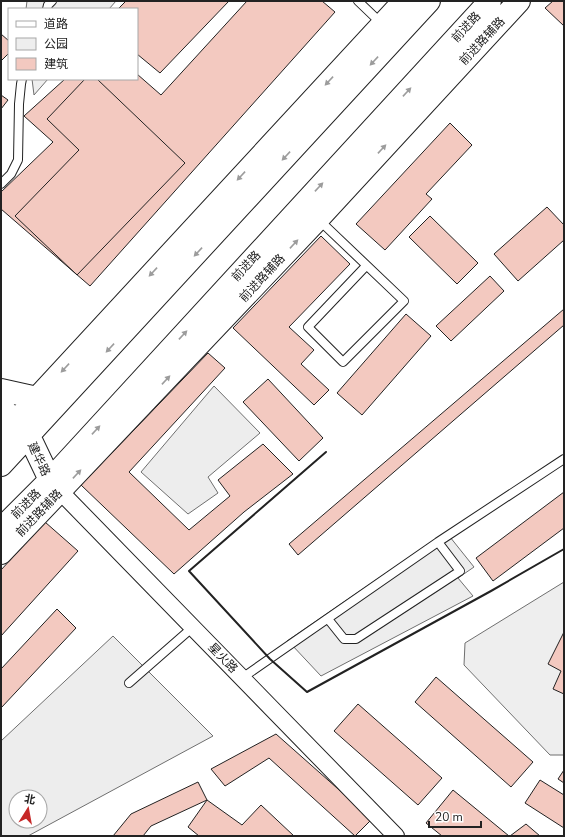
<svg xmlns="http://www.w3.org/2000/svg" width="565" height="837" font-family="'Nunito Sans','Noto Sans SC',sans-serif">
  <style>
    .green { fill: #eee; stroke: #6f6f6f }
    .parking { fill: #ededed; stroke: #6f6f6f; fill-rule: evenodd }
    .building { fill: #f3c9c0; stroke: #222 }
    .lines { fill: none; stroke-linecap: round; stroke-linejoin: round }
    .lane-casing { stroke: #222; stroke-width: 10 }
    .street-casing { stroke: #222; stroke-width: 18 }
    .secondary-casing { stroke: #222; stroke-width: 24 }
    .lane { stroke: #fff; stroke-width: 8 }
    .street { stroke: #fff; stroke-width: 16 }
    .secondary { stroke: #fff; stroke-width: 22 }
    .wall { stroke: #222; stroke-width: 2 }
    .oneway { fill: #9c9c9c }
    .labels { text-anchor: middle; stroke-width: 3; stroke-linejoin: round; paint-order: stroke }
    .street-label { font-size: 12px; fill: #222; stroke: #fff }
  </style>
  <rect width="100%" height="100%" fill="#fff"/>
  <path class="green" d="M27,1H116L109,9H26Z
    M32,79H48L34,95Z
    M564,582V755H550L464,665L465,643Z"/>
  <path class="parking" d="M214,386L260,433L208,477L218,493L188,514L141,472Z
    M446,532L474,567L458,578L473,596L321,676L291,644L287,641Z
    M113,636L213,736L28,836H1V741ZM16,797H40V821H16Z"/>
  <path class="building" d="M126,1H229L160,73L137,54V9H118Z
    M247,1H322L335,12L90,286L1,209V192L53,142L24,116L65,79H137V74L161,95Z
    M553,1H564V26L545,8Z
    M1,34L9,41V53L1,61Z
    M85,79H97L185,163L77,275L15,216L79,150L47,119Z
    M1,95L8,100L1,109Z
    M450,123L472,145L426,194L432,199L385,250L356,224Z
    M547,207L564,225V240L518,281L494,254Z
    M430,216L478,263L457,284L409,237Z
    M321,236L350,264L289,327L314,350L301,364L329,390L314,405L233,328Z
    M490,276L504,291L451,341L436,326Z
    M564,309V325L298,555L289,544Z
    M406,314L431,336L362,415L337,393Z
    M208,353L225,368L129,472L189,530L230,496L218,480L263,444L293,474L244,512L174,574L81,485Z
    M268,379L323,438L299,461L243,402Z
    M564,492V528L493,581L476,558Z
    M45,522L78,551L1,636V570Z
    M57,609L76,628L1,708V669Z
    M564,632V694L553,689L561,671L548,664Z
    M436,677L533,762L511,787L415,702Z
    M358,704L442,778L418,805L334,731Z
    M276,734L372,819L355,836L269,758L225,786L211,769Z
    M564,770V783L558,779Z
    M540,780L564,795V828L525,803Z
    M198,782L207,800L151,826L143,836H113L131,814Z
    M453,790L509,836H442L426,823Z
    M207,800L242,825L261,805L294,836H199L188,827Z
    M526,824L540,836H510Z"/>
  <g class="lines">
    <g class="lane-casing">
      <path id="lane" d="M358,1L382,24
        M47,9L48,5L52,1
        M1,184L11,174L18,160L19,104L21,84L22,79
        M318,219L404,301L343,362L308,327L366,266
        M438,542L564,459
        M242,678L438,542L460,571L356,639H344L328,619
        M129,683L193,627"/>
    </g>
    <g class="street-casing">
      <path id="street" d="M52,483L396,836"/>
    </g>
    <g class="secondary-casing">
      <path id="secondary" d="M1,390L37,398L48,395
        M1,407L29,436L50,480
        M1,437L404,1
        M1,465L429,1
        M1,529L50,480L490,1
        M1,553L318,219L519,1"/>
    </g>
    <use href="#lane" class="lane"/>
    <use href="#street" class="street"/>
    <use href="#secondary" class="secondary"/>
    <path class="wall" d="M326,452L189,571L270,659L307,692L491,591L564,549"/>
  </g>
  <defs><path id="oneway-solid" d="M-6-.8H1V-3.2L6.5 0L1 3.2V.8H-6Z"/></defs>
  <g class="oneway">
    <use href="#oneway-solid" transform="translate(374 61) rotate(133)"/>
    <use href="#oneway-solid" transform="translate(329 81) rotate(133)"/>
    <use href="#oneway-solid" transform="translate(407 92) rotate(-47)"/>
    <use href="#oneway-solid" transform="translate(382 149) rotate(-47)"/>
    <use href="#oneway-solid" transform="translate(286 156) rotate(133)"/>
    <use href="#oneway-solid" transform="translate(241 176) rotate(133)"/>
    <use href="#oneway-solid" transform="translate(319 187) rotate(-47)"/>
    <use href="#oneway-solid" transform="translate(294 244) rotate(-47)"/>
    <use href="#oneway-solid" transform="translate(198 252) rotate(133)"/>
    <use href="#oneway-solid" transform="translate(153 272) rotate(133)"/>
    <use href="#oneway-solid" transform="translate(183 335) rotate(-47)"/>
    <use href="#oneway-solid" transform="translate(110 348) rotate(133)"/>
    <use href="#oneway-solid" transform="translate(65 368) rotate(133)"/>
    <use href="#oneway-solid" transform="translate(166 380) rotate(-47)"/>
    <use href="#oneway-solid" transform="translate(96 430) rotate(-47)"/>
    <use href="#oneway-solid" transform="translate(77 474) rotate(-47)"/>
  </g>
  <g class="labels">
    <g class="street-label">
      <text transform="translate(466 27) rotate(-47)" y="4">前进路</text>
      <text transform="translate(482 41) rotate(-47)" y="4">前进路辅路</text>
      <text transform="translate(246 266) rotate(-47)" y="4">前进路</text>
      <text transform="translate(262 278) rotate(-47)" y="4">前进路辅路</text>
      <text transform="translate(39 459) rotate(65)" y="4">建华路</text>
      <text transform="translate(26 504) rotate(-45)" y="4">前进路</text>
      <text transform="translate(39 513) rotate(-46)" y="4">前进路辅路</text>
      <text transform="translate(223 658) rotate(46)" y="4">星火路</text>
    </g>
  </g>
  <rect width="565" height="837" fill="none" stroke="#222222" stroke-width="4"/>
  <rect x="8" y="8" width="130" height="72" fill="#ffffff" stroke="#a7a7a7"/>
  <rect x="16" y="21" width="20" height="6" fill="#ffffff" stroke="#a7a7a7"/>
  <text x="44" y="28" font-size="12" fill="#222222">道路</text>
  <rect x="16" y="38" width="20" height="12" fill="#eeeeee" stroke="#a7a7a7"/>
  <text x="44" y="48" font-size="12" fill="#222222">公园</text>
  <rect x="16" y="58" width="20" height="12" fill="#f3c9c0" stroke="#a7a7a7"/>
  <text x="44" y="68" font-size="12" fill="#222222">建筑</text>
  <g transform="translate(28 809) rotate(11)"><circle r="19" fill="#ffffff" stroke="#a7a7a7"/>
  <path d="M0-3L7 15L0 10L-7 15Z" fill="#c62828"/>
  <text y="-6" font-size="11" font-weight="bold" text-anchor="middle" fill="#222222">北</text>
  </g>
  <path d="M429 821v6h52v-6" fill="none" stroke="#222222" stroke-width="2"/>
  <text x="435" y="821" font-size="12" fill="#222222" stroke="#ffffff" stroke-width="3" paint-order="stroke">20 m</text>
</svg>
